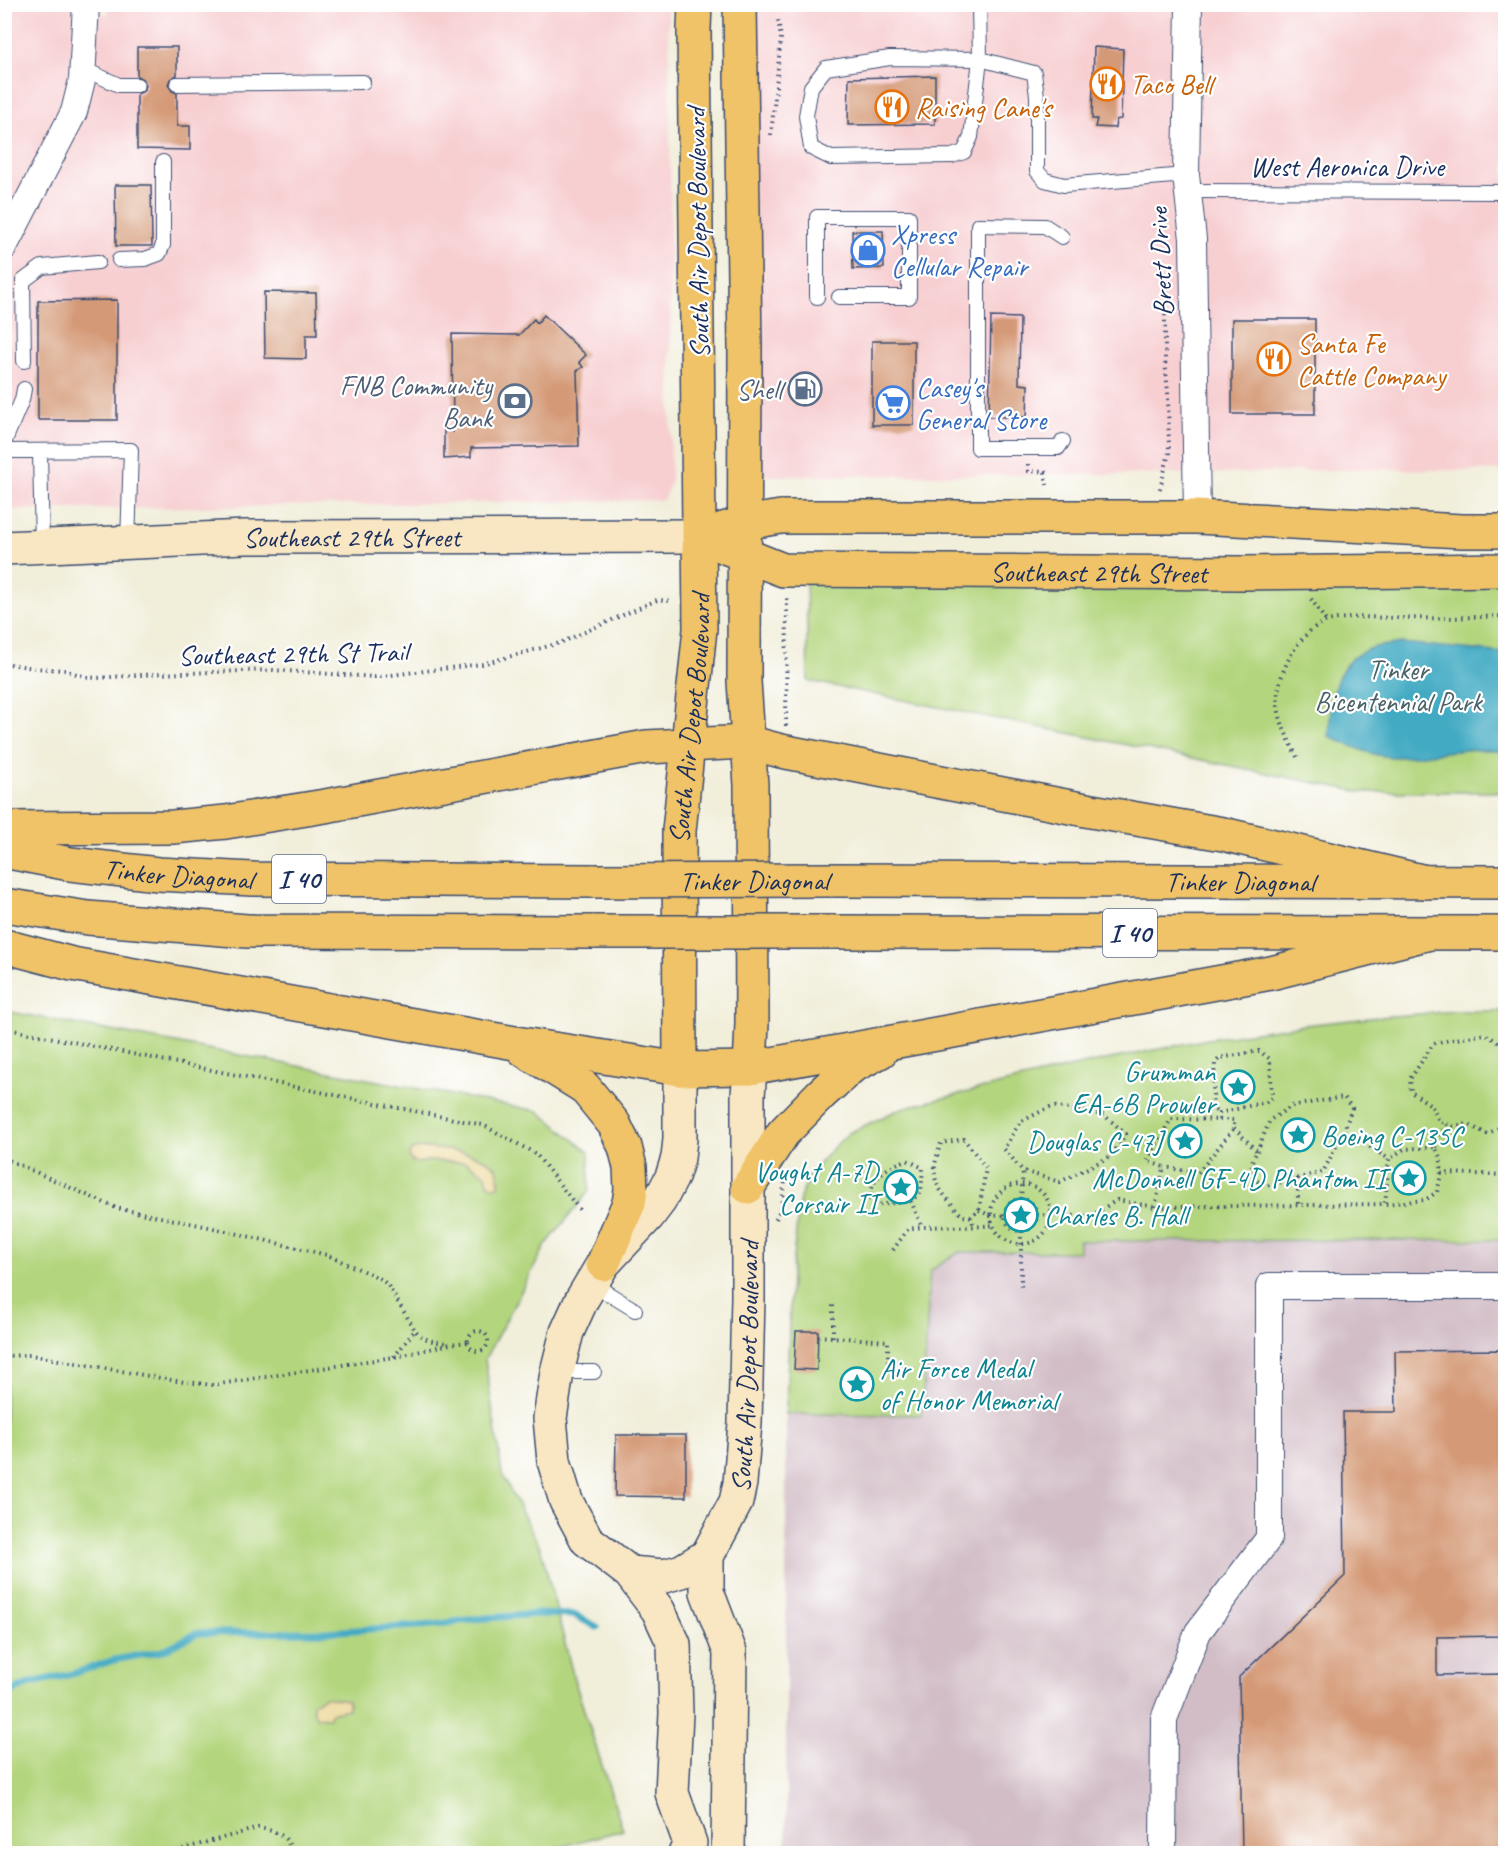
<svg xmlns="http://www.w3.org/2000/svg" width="1510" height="1858" font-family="Caveat,sans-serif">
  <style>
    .built { fill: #f7cfd1 }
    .industrial { fill: #d2bdc6 }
    .green { fill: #b3d57d; stroke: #67826e; stroke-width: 1.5 }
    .sand { fill: #eeda9e; stroke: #84847e; stroke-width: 1.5 }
    .water { fill: #43aac3; stroke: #2f6c90; stroke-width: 1.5 }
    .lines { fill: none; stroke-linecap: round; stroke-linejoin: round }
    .stream { stroke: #43aac3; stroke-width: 7 }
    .building { fill: #d49976 }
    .service-casing { stroke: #3b4c71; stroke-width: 16 }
    .minor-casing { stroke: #3b4c71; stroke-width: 28 }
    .secondary-casing { stroke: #3b4c71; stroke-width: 36 }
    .primary-casing { stroke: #3b4c71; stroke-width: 36 }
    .motorway-casing { stroke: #3b4c71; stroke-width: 36 }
    .path { stroke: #3b4c71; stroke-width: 4; stroke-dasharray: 1.5 4.5; stroke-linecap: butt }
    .service { stroke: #fff; stroke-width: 14 }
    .minor { stroke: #fff; stroke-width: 26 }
    .secondary { stroke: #f9e7c3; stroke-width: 33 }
    .primary { stroke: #f0c369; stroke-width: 33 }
    .motorway { stroke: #f0c369; stroke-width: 33 }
    .motorway-bridge-casing { stroke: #3b4c71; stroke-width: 36; stroke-linecap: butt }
    .motorway-bridge { stroke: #f0c369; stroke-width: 33 }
    .labels { text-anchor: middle; stroke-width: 4.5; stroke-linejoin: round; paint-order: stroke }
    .shield { fill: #fff; stroke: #5f6d8e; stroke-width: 1.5 }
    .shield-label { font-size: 27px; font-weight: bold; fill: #1b2f5e }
    .food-label { font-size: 28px; fill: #c56008; stroke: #fff; text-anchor: start }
    .street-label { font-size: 28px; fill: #1b2f5e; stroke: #fff }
    .shop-label { font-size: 28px; fill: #366cbe; stroke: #fff; text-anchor: start }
    .service-label { font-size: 28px; fill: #4e5e75; stroke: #fff; text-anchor: end }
    .park-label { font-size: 28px; fill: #496167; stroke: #fff }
    .culture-label { font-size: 28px; fill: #0d838f; stroke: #fff; text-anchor: end }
  </style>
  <rect width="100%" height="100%" fill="#fff"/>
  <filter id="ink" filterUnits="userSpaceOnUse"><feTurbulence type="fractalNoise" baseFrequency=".0167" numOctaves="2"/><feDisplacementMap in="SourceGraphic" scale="12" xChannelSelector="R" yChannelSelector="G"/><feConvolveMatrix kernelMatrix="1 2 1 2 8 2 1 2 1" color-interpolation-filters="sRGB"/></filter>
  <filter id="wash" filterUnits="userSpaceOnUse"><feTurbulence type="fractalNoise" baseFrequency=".008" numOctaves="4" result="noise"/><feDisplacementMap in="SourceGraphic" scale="24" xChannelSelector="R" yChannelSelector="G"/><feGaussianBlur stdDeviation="1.35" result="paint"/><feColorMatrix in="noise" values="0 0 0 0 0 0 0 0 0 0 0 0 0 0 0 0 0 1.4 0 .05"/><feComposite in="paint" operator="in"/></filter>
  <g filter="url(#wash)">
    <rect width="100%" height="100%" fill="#f1eeda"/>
    <path class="built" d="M108,4L668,5L670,81L671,483L663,500L5,510V5H86L108,15Z
      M749,5H1505V471L1369,469L1208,474L756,476Z"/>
    <path class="industrial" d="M1505,1240V1853L786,1854V1414L922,1415L930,1271L959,1252H1078L1079,1241Z"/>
    <path class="green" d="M806,577L1505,578V792H1361L808,681Z
      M5,1011L538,1111L589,1152V1191L546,1245L485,1359L502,1474L541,1549L574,1679L623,1830L533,1854L5,1853Z
      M1457,1011H1505V1240L1079,1241V1252H959L930,1271L922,1415L786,1414L791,1276L800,1198L810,1174L832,1149L849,1133L902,1108L1077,1066L1208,1039L1304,1025L1380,1017Z"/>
    <path class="sand" d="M420,1148C438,1148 485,1152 496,1168C500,1173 499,1180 499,1186L494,1187L488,1183L486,1175L466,1162L427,1161L418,1163L411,1161L409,1156L411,1150Z
      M324,1697L348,1700V1709L330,1713L329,1718L317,1717L313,1710V1703Z"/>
    <path class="water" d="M1401,643L1505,653V753C1476,744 1430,756 1400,757C1374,758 1351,746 1329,736C1331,700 1332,659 1373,648C1382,645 1392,645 1401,643Z"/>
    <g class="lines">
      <path class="stream" d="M4,1695L31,1683L72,1674L114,1660L162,1651L198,1633L325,1632L433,1625L475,1619L537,1614L574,1615L597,1627"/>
    </g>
    <g id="blocks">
      <path class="building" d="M137,47H177V75L170,79L168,85L172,91L177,93V126H190V150L137,149V94L142,92L146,86L144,80L137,76Z
        M1094,47L1123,49L1121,119L1116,120L1115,128L1095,127L1097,119H1092Z
        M935,76V124L848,125L849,78Z
        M115,185H151L152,246H116Z
        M852,231H883L884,268L853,269Z
        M264,292L316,293L317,335H306V359L265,358Z
        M117,300V420H38V301Z
        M544,315L586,355L579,362L583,367L577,371L579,446L471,448V457L444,459V430L453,432L452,334L519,335L534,319L537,323Z
        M991,317L1020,318L1019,384L1028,385L1027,417H989Z
        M1232,319H1315V414H1232Z
        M872,341H914V425H872Z
        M796,1331H818L817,1370L794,1369Z
        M1506,1350V1636L1437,1637V1675L1506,1674V1854H1242L1239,1677L1345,1576L1343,1412H1396L1395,1351Z
        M616,1435H686V1497L615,1496Z"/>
    </g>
  </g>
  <g filter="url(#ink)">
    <use href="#blocks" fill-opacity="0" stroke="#3b4c71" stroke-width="1.5"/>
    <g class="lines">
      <g class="service-casing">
        <path id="service" d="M979,4L980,59L971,137L964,152L952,156L831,158L811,148L806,116L811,87L826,68L890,58L980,59L1034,73L1037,96V171L1045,180L1064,185L1186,175
          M83,69L119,85H137
          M177,84L363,82
          M1188,191L1506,192
          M1062,237L1045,226L978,225V448H1058L1063,441
          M119,260L145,259L159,254L163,245V162
          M817,297V217H909V297H839
          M24,361L23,281L42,267L98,262
          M4,443L22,400L24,389
          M4,451L131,450L128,543
          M40,452L42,546
          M591,1283L635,1310
          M557,1372H594"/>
      </g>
      <g class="minor-casing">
        <path id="minor" d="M1189,4L1186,175L1193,239L1197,517
          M4,247L74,112L82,80L86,4
          M1163,1854L1164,1719L1198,1632L1269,1538V1286H1506"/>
      </g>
      <g class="secondary-casing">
        <g id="secondary">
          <path id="s1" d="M4,548L245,537L698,536"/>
          <path d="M680,1069V1139L678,1158L672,1177L660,1200L648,1216L603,1264L582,1299L567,1332L557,1372L550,1418L554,1461L566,1501L587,1540L630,1573L658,1610L674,1644L676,1713L672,1793L690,1843L685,1854"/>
          <path d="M630,1573L664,1576L682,1571L707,1556"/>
          <path id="s2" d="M728,1854L730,1652L707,1592V1556L736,1502L740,1483L745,1423L748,1297V1096L750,1068"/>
        </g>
      </g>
      <g class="primary-casing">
        <g id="primary">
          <path d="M740,4L745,348L744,681L751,785L752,1023L750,1068"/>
          <path d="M723,529L744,523L781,517H1197L1462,531H1506"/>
          <path id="s3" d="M725,547L783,570L1243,573L1506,570"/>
          <path id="s4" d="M680,1069L679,831L700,629L694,29L695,4"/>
        </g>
      </g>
      <g class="motorway-casing">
        <g id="motorway">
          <path d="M4,828L173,827L226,822L325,806L646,747L747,742L781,751L1091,811L1223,834L1426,882"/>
          <path id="s5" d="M4,851L70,864L158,874L252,879L595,881"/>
          <path id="s6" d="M830,880L1506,882"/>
          <path d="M4,905L88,918L247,931L595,932"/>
          <path d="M830,932L1506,933"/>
          <path d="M4,946L72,964L509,1042L680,1069L750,1068L1271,973L1430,933"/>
          <path d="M524,1050L584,1087L614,1124L625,1147L630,1167L631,1190L629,1203L603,1264"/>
          <path d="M748,1187L783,1133L821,1094L851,1067L881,1051"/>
        </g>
      </g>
      <path class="path" d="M771,135L781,38L778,19
        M1028,464V471L1045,472L1047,485
        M1160,489L1169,453L1168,393L1165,360V316L1167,276
        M1311,599L1326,621
        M4,663L34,668L64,670L86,677L97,678L156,674L272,670L375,677L482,664L560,643L657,600L673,601
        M786,726L787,596
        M1297,757C1289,740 1280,724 1278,706C1274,678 1299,628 1328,621C1352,615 1380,618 1405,618C1439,619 1472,617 1506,616
        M4,1028L483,1125L536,1154L582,1213
        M1506,1051L1503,1045L1485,1034L1434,1043L1410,1079L1411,1092L1431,1105L1439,1121L1453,1126L1467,1124L1487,1134L1499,1128L1506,1115
        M1219,1120L1220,1113L1266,1102L1272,1098L1270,1059L1259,1051L1220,1058L1215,1063L1212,1109L1220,1113
        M1234,1128L1257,1151L1251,1164L1254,1179L1266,1186L1323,1172L1344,1131L1352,1108L1344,1097L1292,1106L1270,1120L1257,1151
        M1344,1131L1389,1159
        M1435,1147L1446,1125
        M4,1158L116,1208L209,1227L327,1255L379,1278L387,1284L415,1330
        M1441,1173L1506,1175
        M1298,1178V1206
        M991 1214a30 30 0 1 1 60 0a30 30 0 1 1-60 0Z
        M1021,1199L1023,1171L1060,1182L1111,1156L1126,1134L1104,1115L1052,1106L1020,1122L1004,1149L1023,1171
        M1005 1215a16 16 0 1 1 32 0a16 16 0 1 1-32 0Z
        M911,1201L878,1205L870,1199C872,1175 887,1167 907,1160L923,1168L921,1192L911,1201L922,1227
        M1155,1207L1164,1167L1147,1161L1171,1119L1234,1120V1128L1198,1173L1164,1167
        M979,1210L991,1216L1005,1215
        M1037,1215L1091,1216L1117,1200L1155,1207L1385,1204L1425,1200L1437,1192C1441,1175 1445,1162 1435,1147L1404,1149L1389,1159L1385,1204
        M971,1217L962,1216C937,1186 927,1183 941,1143L964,1139L986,1168L979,1210L971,1217L974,1227
        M776,1219L780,1210L785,1182
        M1021,1231V1288
        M893,1250L908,1229C936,1224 965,1229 993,1225
        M468 1341a10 10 0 1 1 20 0a10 10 0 1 1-20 0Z
        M818,1336L888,1341V1373
        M833,1337V1301
        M4,1356L31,1355L177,1381L213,1385L400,1356L450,1344L468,1342
        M394,1357L415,1330C423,1340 434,1342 446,1343
        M165,1854L258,1828C272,1830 292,1835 290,1854"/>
      <use href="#service" class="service"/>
      <use href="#minor" class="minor"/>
      <use href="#secondary" class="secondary"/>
      <use href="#primary" class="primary"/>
      <use href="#motorway" class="motorway"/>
      <g class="motorway-bridge-casing">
        <g id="motorway-bridge">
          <path id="s7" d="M595,881L830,880"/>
          <path d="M595,932H830"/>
        </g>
      </g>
      <use href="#motorway-bridge" class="motorway-bridge"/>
    </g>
  </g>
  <defs>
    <g id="restaurant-ring" transform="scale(1.725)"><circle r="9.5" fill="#fff" stroke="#e8710a" stroke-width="1.5"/><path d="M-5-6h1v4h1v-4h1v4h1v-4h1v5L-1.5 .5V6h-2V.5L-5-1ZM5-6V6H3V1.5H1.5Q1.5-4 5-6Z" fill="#e8710a"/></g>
    <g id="shop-ring" transform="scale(1.725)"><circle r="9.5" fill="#fff" stroke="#3f7fe0" stroke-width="1.5"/><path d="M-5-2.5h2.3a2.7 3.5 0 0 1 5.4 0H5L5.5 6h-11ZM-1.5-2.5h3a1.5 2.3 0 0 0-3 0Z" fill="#3f7fe0"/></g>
    <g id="fuel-ring" transform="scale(1.725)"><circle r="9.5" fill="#fff" stroke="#5c6f8a" stroke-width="1.5"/><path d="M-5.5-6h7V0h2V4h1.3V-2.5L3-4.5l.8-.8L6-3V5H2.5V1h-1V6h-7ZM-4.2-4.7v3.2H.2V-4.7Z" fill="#5c6f8a"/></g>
    <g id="bank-ring" transform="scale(1.725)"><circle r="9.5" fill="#fff" stroke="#5c6f8a" stroke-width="1.5"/><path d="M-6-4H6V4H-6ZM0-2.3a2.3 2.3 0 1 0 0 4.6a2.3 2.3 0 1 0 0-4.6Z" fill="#5c6f8a"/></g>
    <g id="supermarket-ring" transform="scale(1.725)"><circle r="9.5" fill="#fff" stroke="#3f7fe0" stroke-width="1.5"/><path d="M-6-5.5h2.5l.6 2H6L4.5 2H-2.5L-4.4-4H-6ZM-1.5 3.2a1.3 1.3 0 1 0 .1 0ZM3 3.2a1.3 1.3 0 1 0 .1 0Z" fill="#3f7fe0"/></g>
    <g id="sight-ring" transform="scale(1.725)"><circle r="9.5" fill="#fff" stroke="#0f9aa8" stroke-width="1.5"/><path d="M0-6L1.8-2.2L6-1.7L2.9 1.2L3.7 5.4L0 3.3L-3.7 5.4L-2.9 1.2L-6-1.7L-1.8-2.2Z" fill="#0f9aa8"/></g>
  </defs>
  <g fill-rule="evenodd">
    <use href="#restaurant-ring" x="1107" y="84"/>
    <use href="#restaurant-ring" x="892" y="107"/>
    <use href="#shop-ring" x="868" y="250"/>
    <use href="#restaurant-ring" x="1274" y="359"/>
    <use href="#fuel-ring" x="805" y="389"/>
    <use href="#bank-ring" x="515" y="401"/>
    <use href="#supermarket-ring" x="893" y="403"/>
    <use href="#sight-ring" x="1238" y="1087"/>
    <use href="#sight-ring" x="1298" y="1135"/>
    <use href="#sight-ring" x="1185" y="1141"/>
    <use href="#sight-ring" x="1409" y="1178"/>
    <use href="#sight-ring" x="901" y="1187"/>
    <use href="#sight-ring" x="1021" y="1215"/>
    <use href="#sight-ring" x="857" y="1384"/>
  </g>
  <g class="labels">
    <g class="shield">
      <rect x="272" y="855" width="54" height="48" rx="4.5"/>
      <rect x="1103" y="909" width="54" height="48" rx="4.5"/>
    </g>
    <g class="shield-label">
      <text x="299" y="888">I 40</text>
      <text x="1130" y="942">I 40</text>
    </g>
    <g class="food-label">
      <text x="1130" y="94">Taco Bell</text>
      <text x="915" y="117">Raising Cane's</text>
      <text x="1297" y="353">Santa Fe<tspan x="1297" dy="32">Cattle Company</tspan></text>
    </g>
    <g class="street-label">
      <text x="1347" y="176">West Aeronica Drive</text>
      <text transform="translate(697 233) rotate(-91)" y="10">South Air Depot Boulevard</text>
      <text transform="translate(1160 262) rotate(-93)" y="10">Brett Drive</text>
      <text dy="10" stroke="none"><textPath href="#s1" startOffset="348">Southeast 29th Street</textPath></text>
      <text dy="10" stroke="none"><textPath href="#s3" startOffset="378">Southeast 29th Street</textPath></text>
      <text transform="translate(293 653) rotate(-1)" y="10">Southeast 29th St Trail</text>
      <text dy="10" stroke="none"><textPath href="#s4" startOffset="351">South Air Depot Boulevard</textPath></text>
      <text dy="10" stroke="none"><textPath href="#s5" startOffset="176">Tinker Diagonal</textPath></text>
      <text dy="10" stroke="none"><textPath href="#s7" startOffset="159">Tinker Diagonal</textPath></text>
      <text dy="10" stroke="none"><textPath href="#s6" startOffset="410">Tinker Diagonal</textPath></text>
      <text dy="10" stroke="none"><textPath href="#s2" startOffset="500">South Air Depot Boulevard</textPath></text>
    </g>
    <g class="shop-label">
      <text x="891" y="244">Xpress<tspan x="891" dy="32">Cellular Repair</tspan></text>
      <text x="916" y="397">Casey's<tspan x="916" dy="32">General Store</tspan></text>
    </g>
    <g class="service-label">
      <text x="492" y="395">FNB Community<tspan x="492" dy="32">Bank</tspan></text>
      <text x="782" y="399">Shell</text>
    </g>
    <g class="park-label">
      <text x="1398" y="679">Tinker<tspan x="1398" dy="32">Bicentennial Park</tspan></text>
    </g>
    <g class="culture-label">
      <text x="1215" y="1081">Grumman<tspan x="1215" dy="32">EA-6B Prowler</tspan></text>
      <text x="1321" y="1145" text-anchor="start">Boeing C-135C</text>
      <text x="1162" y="1151">Douglas C-47J</text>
      <text x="878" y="1181">Vought A-7D<tspan x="878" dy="32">Corsair II</tspan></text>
      <text x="1386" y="1188">McDonnell GF-4D Phantom II</text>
      <text x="1044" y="1225" text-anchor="start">Charles B. Hall</text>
      <text x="880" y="1378" text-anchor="start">Air Force Medal<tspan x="880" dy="32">of Honor Memorial</tspan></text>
    </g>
  </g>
  <rect width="1510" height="1858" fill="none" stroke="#fff" stroke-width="24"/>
</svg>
